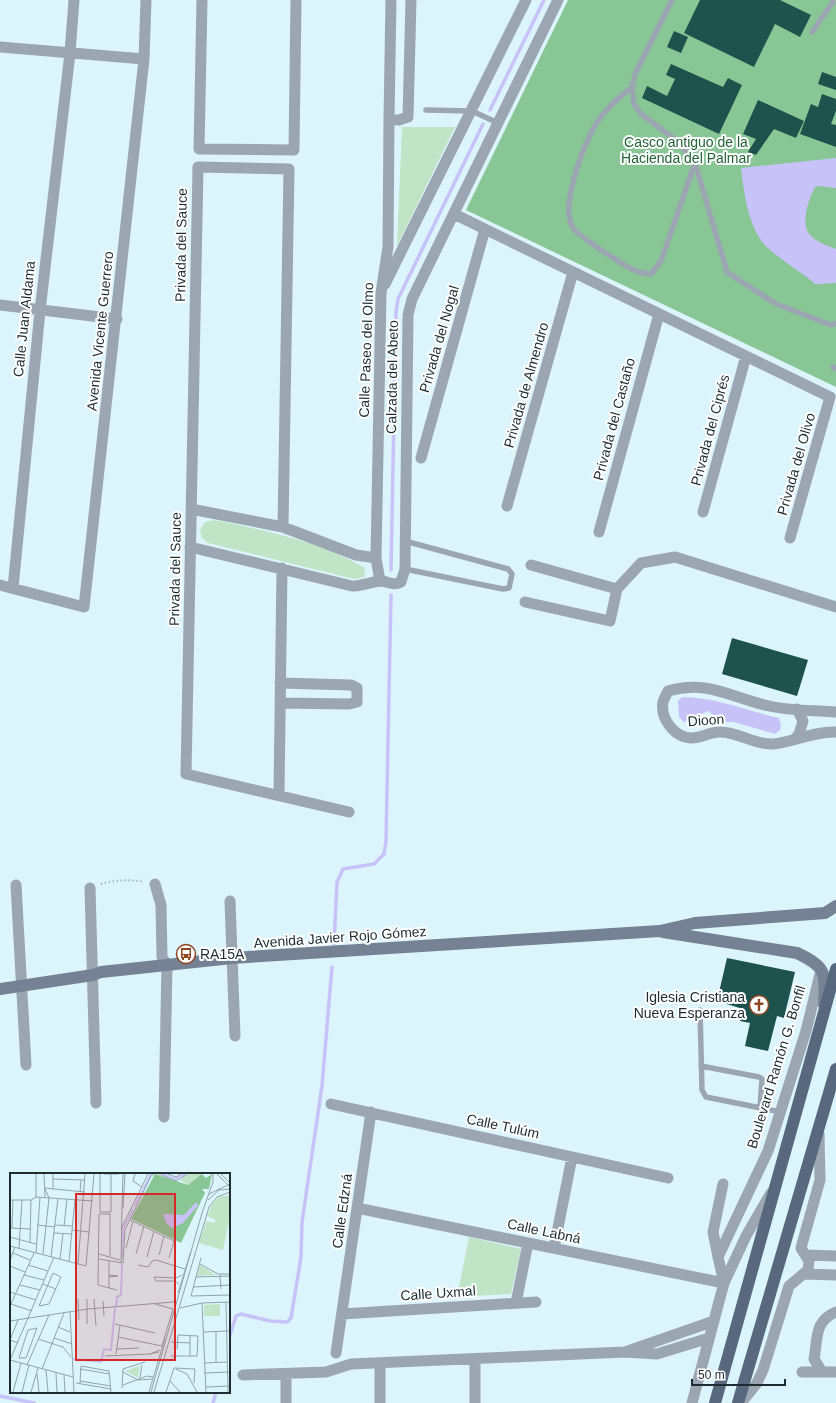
<svg xmlns="http://www.w3.org/2000/svg" width="836" height="1403" font-family="Arial,sans-serif">
  <style>
    .green { fill: #c0e5c6 }
    .forest { fill: #88c695 }
    .water { fill: #c7c3f9 }
    .lines { fill: none; stroke-linecap: round; stroke-linejoin: round }
    .stream { stroke: #c7c3f9; stroke-width: 3.5 }
    .building { fill: #1e534d }
    .path { stroke: #869ba1; stroke-width: 2; stroke-dasharray: 1 3; stroke-linecap: butt }
    .lane { stroke: #9ca6b2; stroke-width: 5.5 }
    .street { stroke: #9ca6b2; stroke-width: 11 }
    .secondary { stroke: #748294; stroke-width: 12 }
    .primary { stroke: #58697e; stroke-width: 12 }
    .labels { text-anchor: middle; stroke-width: 4; stroke-linejoin: round; paint-order: stroke }
    .park-label { font-size: 14px; fill: #226335; stroke: #fff }
    .street-label { font-size: 14px; fill: #1d2d32; stroke: #fff }
    .poi-label { font-size: 14px; fill: #1d2d32; stroke: #fff; text-anchor: start }
    .inset-river { fill: none; stroke: #c7c3f9; stroke-width: 2 }
    .inset-road { fill: none; stroke: #90a4ab; stroke-width: 1 }
    .view { fill: #d62828; fill-opacity: 0.15; stroke: #d62828; stroke-width: 2 }
    .inset-edge { fill: none; stroke: #1d2d32; stroke-width: 2 }
  </style>
  <rect width="100%" height="100%" fill="#dcf4fc"/>
  <path class="green" d="M402,127H455L397,246Z
    M215,520C266,531 320,541 365,568L364,577L354,579L208,543L202,538L200,530L205,522Z
    M469,1237L521,1249L511,1294L457,1297Z"/>
  <path class="forest" d="M568,0H836V387L466,210Z"/>
  <path class="water" d="M836,158V188L816,186C809,197 799,225 811,236C817,242 828,246 836,249V283L815,284C801,271 770,254 760,239C747,218 744,193 741,168Z
    M682,697C716,697 747,711 779,718L781,726L780,730L775,734L734,722H717L712,714L708,711L684,722L679,717L678,701Z"/>
  <g class="lines">
    <path class="stream" d="M490,110L544,0
      M391,570L396,312L398,299L483,124
      M334,944L337,882L343,869L374,864L384,854L386,841L391,595
      M229,1338L236,1316L241,1314L270,1321L287,1322L291,1318L301,1257L302,1222L322,1086L332,967
      M0,1396L34,1403
      M213,1403L216,1392"/>
  </g>
  <path class="building" d="M700,0H780L811,15L800,37L775,24L754,67L684,33Z
    M674,31L688,37L681,53L667,47Z
    M671,64L723,87L728,78L742,85L719,134L642,98L647,86L667,96L675,79L666,75Z
    M822,72L836,77V90L818,84Z
    M822,94L836,99V111L831,124L836,125V147L800,134L811,104L818,107Z
    M758,100L804,121L796,138L774,129L756,155L748,152L756,139L743,134Z
    M732,638L808,660L797,696L722,674Z
    M727,958L795,972L784,1018L777,1016L768,1051L745,1046L750,1023L740,1021L743,1009L717,1001Z"/>
  <g class="lines">
    <path class="path" d="M101,884C115,880 129,879 144,882"/>
    <path class="lane" d="M672,0L635,74L632,87L634,104L641,114L676,140L695,163L727,272L776,304L831,325L836,323
      M812,32L833,2
      M632,87C619,97 605,110 596,124C584,144 559,207 573,228C578,235 600,249 607,254C622,263 633,273 651,274L661,261L695,163
      M426,110L472,111L498,123
      M833,367L836,369
      M405,569L503,589L509,588L512,574L508,569L405,541
      M700,1010L702,1090L706,1097L781,1112
      M701,1066L759,1077L762,1079L760,1108"/>
    <path class="street" d="M202,0L199,149L294,150L296,0
      M391,0L389,119L399,120L408,117L411,0
      M0,47L144,59
      M454,214L830,397L790,538
      M385,284L526,0
      M0,305L117,319
      M421,458L485,229
      M507,506L573,272
      M191,509L283,527L356,555L376,558
      M703,512L746,356
      M283,527L289,169L198,167L186,774L349,812
      M599,532L659,314
      M190,547L352,586C362,586 374,581 382,581C389,582 393,586 401,582L405,569L408,315L412,299L558,0
      M531,565L617,589
      M380,581L376,558L381,293L388,247L389,119
      M0,585L84,607L144,59L146,0
      M13,588L40,311L70,53L74,0
      M525,602L610,621L617,589L641,563L675,557L836,607
      M280,703L349,704L357,702V688L351,685L280,683
      M836,712C814,710 791,711 769,706C731,698 708,679 668,691C667,694 664,698 663,702C660,719 675,738 692,738C701,738 710,732 719,732C737,731 754,745 773,744C794,742 814,731 836,732
      M795,739L799,734L803,721L797,709
      M279,794L282,568
      M155,884L161,905L162,957L167,965L164,1117
      M16,885L26,1065
      M90,888L96,1103
      M230,901L235,1036
      M331,1104L668,1178
      M357,1208L724,1283L718,1257L768,1151L806,1031L821,970
      M554,1248L572,1157
      M806,1255L836,1256
      M718,1257L713,1232L723,1184
      M804,1274L836,1275
      M516,1303L528,1243
      M342,1314L536,1302
      M709,1338L657,1354L625,1352L714,1321
      M336,1353L371,1112
      M802,1372H836
      M822,1372L814,1359C818,1338 814,1321 836,1312
      M286,1374V1403
      M243,1375L326,1372L351,1364L625,1352
      M380,1403V1363
      M475,1403V1359
      M692,1403L724,1283L746,1236L771,1193
      M741,1403L757,1383L763,1370L789,1286L808,1270L809,1261L801,1248L820,1180L819,1134"/>
    <path class="secondary" d="M663,932L797,953C828,968 825,973 824,1005
      M0,989L93,975L101,972L232,958L660,931L695,923L825,913L836,906"/>
    <path class="primary" d="M715,1403L836,969
      M738,1403L836,1069"/>
  </g>
  <defs>
    <g id="bus-ring" transform="scale(1)"><circle r="9.5" fill="#fff" stroke="#8e4722" stroke-width="1.5"/><path d="M-5-6H5V4H4V6H2V4H-2V6H-4V4H-5ZM-3.5-4V0h7V-4ZM-3.5 1.2v1.5H-2V1.2ZM2 1.2v1.5H3.5V1.2Z" fill="#8e4722"/></g>
    <g id="church-ring" transform="scale(1)"><circle r="9.5" fill="#fff" stroke="#8e4722" stroke-width="1.5"/><path d="M-1.2-6h2.4v3.5h3.3v2.4h-3.3V6h-2.4V-.1h-3.3v-2.4h3.3Z" fill="#8e4722"/></g>
  </defs>
  <g fill-rule="evenodd">
    <use href="#bus-ring" x="186" y="954"/>
    <use href="#church-ring" x="759" y="1005"/>
  </g>
  <g class="labels">
    <g class="park-label">
      <text x="686" y="147">Casco antiguo de la<tspan x="686" dy="16">Hacienda del Palmar</tspan></text>
    </g>
    <g class="street-label">
      <text transform="translate(181 245) rotate(-89)" y="5">Privada del Sauce</text>
      <text transform="translate(24 319) rotate(-84)" y="5">Calle Juan Aldama</text>
      <text transform="translate(100 331) rotate(-84)" y="5">Avenida Vicente Guerrero</text>
      <text transform="translate(439 339) rotate(-74)" y="5">Privada del Nogal</text>
      <text transform="translate(366 350) rotate(-88)" y="5">Calle Paseo del Olmo</text>
      <text transform="translate(392 377) rotate(-89)" y="5">Calzada del Abeto</text>
      <text transform="translate(526 385) rotate(-74)" y="5">Privada de Almendro</text>
      <text transform="translate(614 419) rotate(-75)" y="5">Privada del Castaño</text>
      <text transform="translate(710 430) rotate(-75)" y="5">Privada del Ciprés</text>
      <text transform="translate(796 464) rotate(-74)" y="5">Privada del Olivo</text>
      <text transform="translate(175 569) rotate(-89)" y="5">Privada del Sauce</text>
      <text transform="translate(706 720) rotate(-4)" y="5">Dioon</text>
      <text transform="translate(340 937) rotate(-4)" y="5">Avenida Javier Rojo Gómez</text>
      <text transform="translate(776 1067) rotate(-73)" y="5">Boulevard Ramón G. Bonfil</text>
      <text transform="translate(503 1126) rotate(12)" y="5">Calle Tulúm</text>
      <text transform="translate(342 1211) rotate(-82)" y="5">Calle Edzná</text>
      <text transform="translate(544 1231) rotate(12)" y="5">Calle Labná</text>
      <text transform="translate(438 1293) rotate(-4)" y="5">Calle Uxmal</text>
    </g>
    <g class="poi-label">
      <text x="200" y="959">RA15A</text>
      <text x="745" y="1002" text-anchor="end">Iglesia Cristiana<tspan x="745" dy="16">Nueva Esperanza</tspan></text>
    </g>
  </g>
  <g transform="translate(10 1173)">
    <rect width="220" height="220" fill="#dcf4fc"/>
    <path d="M180,1H192L178,12L170,7ZM220,22V44L213,77L189,70L196,48L204,50L206,47L197,43L202,31L209,24ZM190,92L206,102L187,103ZM210,131V143H194V132ZM130,193L128,205L114,197H118Z" fill="#c0e5c6"/>
    <path d="M145,1L178,12L192,1L196,5L202,1L199,16H192L195,20L171,70L121,46Z" fill="#88c695"/>
    <path d="M185,30H188L187,34L173,50L162,55L156,50L153,41L174,42Z" fill="#c7c3f9"/>
    <path class="inset-river" d="M153,1L165,6L175,1M124,34L141,1M112,85L113,56L123,36M106,133L107,124L111,122L112,91M63,186L91,189L94,176L101,177L105,135"/>
    <path class="inset-road" d="M34,1L35,24M90,1V39H101V2M94,1H108M125,1L123,8L132,14M149,1L166,8L178,1M158,1L166,4L171,1M207,1L220,14M211,1L220,10M43,6L75,7M34,15L75,19M43,16V1M70,19L71,7M199,21L220,11M26,24V1M0,27H21L26,24L83,28M198,27L209,17L220,16M112,35L113,1M113,35L115,1M120,47L164,68L159,85M27,52L45,54M45,52L62,53M54,53L57,26M0,55L21,56M2,55L3,27M111,56L138,1M62,57L80,59M44,60L62,61M0,64L26,71M20,69L21,27M0,73L76,93L84,1M9,75L12,27M116,75L123,48M3,80L20,87M26,80L30,24M33,81L39,25L35,16M89,81L110,87M126,81L134,53M149,82L154,63M100,83V41H89L88,112L107,117M41,84L48,25M137,84L144,58M191,85L181,123L220,122M50,86L53,61M89,86L113,90L115,57L141,3L144,1M0,87L5,74M59,88L65,27M111,90L112,35M68,91L75,1M190,91L208,101H220M18,92L38,98M128,92L138,94L142,88L146,87L175,96M0,93L15,99M43,100L51,104L39,131L29,133ZM14,102L34,107M210,102L211,116M99,104L108,103L99,102M186,104L220,103M33,111L46,116M169,111L165,108H146L144,104L166,105L172,102M10,112L30,117M183,114L220,112M99,115V88M0,119L26,127M168,120L181,78M68,126L69,147M77,126V151M84,126L86,153M93,128L94,143M216,129L218,219M192,130L196,219M1,131L22,138M145,131L163,136M0,133L24,80M170,135L192,130L220,129M60,139L64,219M0,148L78,136L163,129L166,126M105,151L145,160M48,154L60,159M27,155L16,185H9L18,157ZM206,158V189M193,159L220,158M108,164L152,173L163,136M44,165L62,171M28,166L53,174L61,184M161,169L180,170M8,170L0,167L8,147M107,176L129,175M149,179L140,181L150,177M106,181L110,152M95,183L140,181M161,183H187L188,163L168,162L167,176M180,183V163M0,187L44,84M0,187L63,204M194,190L217,189M17,192L39,142M32,196L54,140M70,196L100,201M166,196L177,201L187,219M36,197L38,219M113,199L128,207L142,206M46,200L47,219M194,200L220,199M27,201L29,219M54,202L55,219M130,205L132,192M70,208L101,213M160,208L170,219M66,210L101,216M70,210L71,193L99,198L101,219M113,212L137,203L143,204M196,214L220,213M112,215L113,196L135,189M3,219L11,190M12,219L19,192M21,219L28,195M139,219L155,165M141,219L192,40L203,9V1M144,219L199,34L207,24L220,19M156,219L164,195L185,196L184,210"/>
    <path class="view" d="M66,21H165V187H66Z"/>
    <rect width="220" height="220" class="inset-edge"/>
  </g>
  <path d="M692 1379v6h93v-6" fill="none" stroke="#1d2d32" stroke-width="2"/>
  <text x="698" y="1379" font-size="12" fill="#1d2d32" stroke="#ffffff" stroke-width="3" paint-order="stroke">50 m</text>
</svg>
